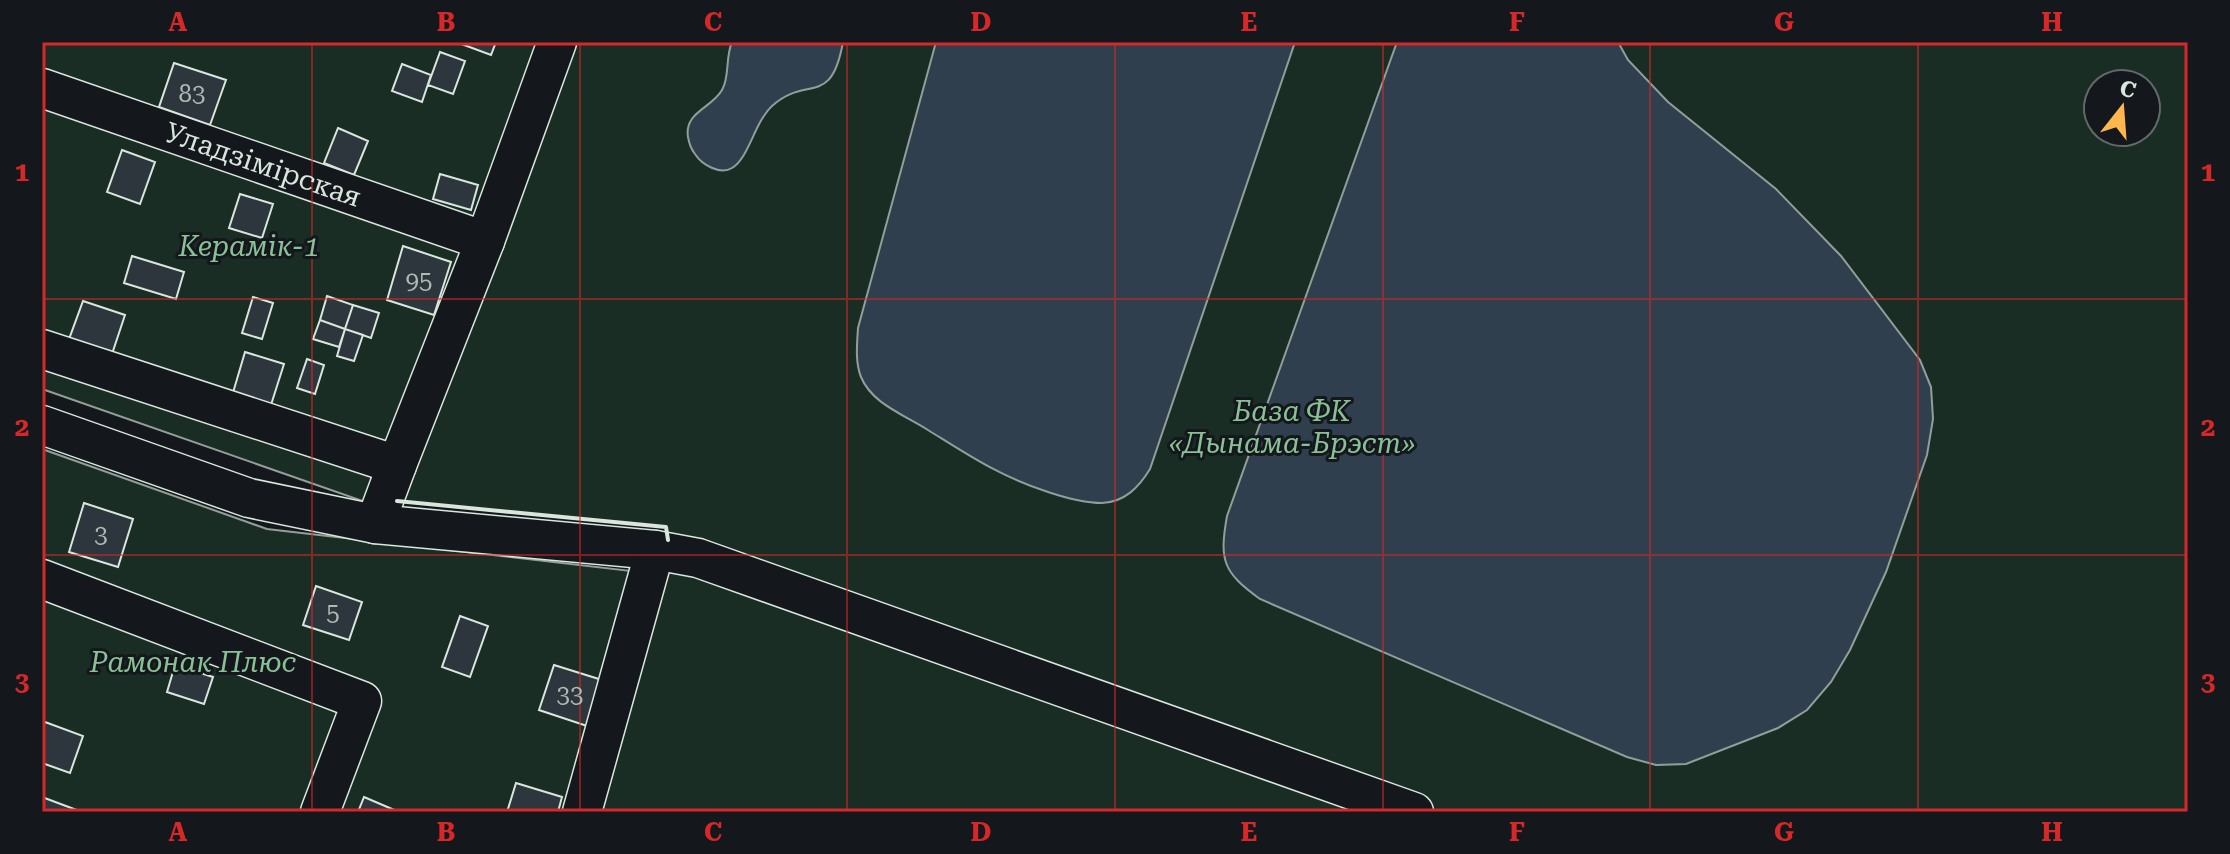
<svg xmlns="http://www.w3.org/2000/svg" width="2230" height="854" font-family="'Roboto Serif',serif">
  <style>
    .green { fill: #1a2d24; stroke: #939e99; stroke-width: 2; fill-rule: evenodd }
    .water { fill: #2f3f4d; stroke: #939e99; stroke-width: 2 }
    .building { fill: #2c363c; stroke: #d8e6dc; stroke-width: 2 }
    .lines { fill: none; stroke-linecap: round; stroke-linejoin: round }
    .minor-casing { stroke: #d8e6dc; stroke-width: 41 }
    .minor { stroke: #14181c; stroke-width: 38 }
    .wall { stroke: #d8e6dc; stroke-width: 4 }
    .grid { fill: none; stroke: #d62828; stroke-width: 2; stroke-opacity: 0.55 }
    .labels { text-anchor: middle; stroke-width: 6; stroke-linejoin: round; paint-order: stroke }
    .number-label { font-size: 24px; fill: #adbab4 }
    .street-label { font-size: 28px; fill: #d8e6dc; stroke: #14181c }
    .park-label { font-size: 28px; font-style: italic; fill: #8ac095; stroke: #14181c }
    .neatline { fill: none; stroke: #d62828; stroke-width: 3 }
    .grid-label { font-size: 26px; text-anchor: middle; font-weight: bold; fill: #d62828 }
  </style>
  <rect width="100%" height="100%" fill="#14181c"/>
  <path class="green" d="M42,42H541L371,504L42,389Z
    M559,42H2188V812H590L669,553L666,527L396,501ZM2098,84H2146V132H2098Z
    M42,449L267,529L640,572L576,812H42Z"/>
  <path class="water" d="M732,42H843C831,109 807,74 772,106C754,123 749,158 732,168C720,175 702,165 695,154C691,149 689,143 688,137C684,112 712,108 722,90C730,77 725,58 732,42Z
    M936,42H1295L1150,469C1139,487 1125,502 1102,503C1083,503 1066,498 1048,492C999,476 970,456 928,430C905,415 872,404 861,377C855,362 857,344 858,328Z
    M1397,42H1618L1628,60L1668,102L1776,189L1841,256L1920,360L1931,387L1933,419L1927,455L1886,572L1850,650L1831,682L1807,710L1778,728L1686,764L1656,765L1627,757L1260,599C1223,572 1219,561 1227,516Z"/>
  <path class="building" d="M456,42H496L491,55Z
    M440,52L465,61L453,94L428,85Z
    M174,63L226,80L210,125L159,107Z
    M402,64L431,75L422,102L392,91Z
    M338,128L368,141L354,175L324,163Z
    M122,150L155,162L140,204L107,192Z
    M440,174L478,185L471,210L433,199Z
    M240,194L273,204L262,238L229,228Z
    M403,246L451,262L434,315L387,300Z
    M132,256L184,272L176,299L124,283Z
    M327,296L353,305L345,329L320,320Z
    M253,297L273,303L262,339L242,333Z
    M83,301L125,315L111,357L68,342Z
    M353,305L379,313L371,338L345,329Z
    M320,320L345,329L339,347L313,339Z
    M345,329L363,335L354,361L337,356Z
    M245,352L284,364L270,408L232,396Z
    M307,359L324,365L315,394L297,388Z
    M84,503L133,519L118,567L69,552Z
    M316,586L362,602L349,640L303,625Z
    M460,616L488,626L470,677L442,667Z
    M175,665L213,677L204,704L167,692Z
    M554,665L602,680L587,726L539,710Z
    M45,722L83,736L70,773L42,763V729Z
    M516,783L562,797L558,812H507Z
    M42,797L82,812H42Z
    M364,797L399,812H358Z"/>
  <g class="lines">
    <g class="minor-casing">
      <g id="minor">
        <path id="s1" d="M42,88L485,241"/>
        <path d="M42,349L397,465L485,241L557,42"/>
        <path d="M42,425L249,498L375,524L655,550L698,558L1414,812"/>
        <path d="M375,524L397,465"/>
        <path d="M42,579L362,701L320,812"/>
        <path d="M582,812L655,550"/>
      </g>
    </g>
    <use href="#minor" class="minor"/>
    <path class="wall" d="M397,501L666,527L668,540"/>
  </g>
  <path class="grid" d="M312,42V812M580,42V812M847,42V812M1115,42V812M1383,42V812M1650,42V812M1918,42V812M42,299H2188M42,555H2188"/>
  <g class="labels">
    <g class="number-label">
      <text x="192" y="102">83</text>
      <text x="419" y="289">95</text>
      <text x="101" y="543">3</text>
      <text x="333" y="621">5</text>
      <text x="570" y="703">33</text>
    </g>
    <g class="street-label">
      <text dy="10" stroke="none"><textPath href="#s1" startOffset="234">Уладзімірская</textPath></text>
    </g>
    <g class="park-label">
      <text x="249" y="256">Керамік-1</text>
      <text x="1292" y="421">База ФК<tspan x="1292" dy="32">«Дынама-Брэст»</tspan></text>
      <text x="193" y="672">Рамонак Плюс</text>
    </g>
  </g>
  <rect width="2230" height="854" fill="none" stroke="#14181c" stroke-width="88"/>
  <g transform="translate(2122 108) rotate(17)"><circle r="38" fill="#14181c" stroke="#626a69" stroke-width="2"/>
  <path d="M0-6L14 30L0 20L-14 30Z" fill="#ffb74d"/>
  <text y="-12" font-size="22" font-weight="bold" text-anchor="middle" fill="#d8e6dc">С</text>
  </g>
  <rect x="44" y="44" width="2142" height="766" class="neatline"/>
  <g class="grid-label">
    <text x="178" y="31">A</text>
    <text x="446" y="31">B</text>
    <text x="713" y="31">C</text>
    <text x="981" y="31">D</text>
    <text x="1249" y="31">E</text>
    <text x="1517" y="31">F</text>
    <text x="1784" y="31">G</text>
    <text x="2052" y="31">H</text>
    <text x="22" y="181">1</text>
    <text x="2208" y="181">1</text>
    <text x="22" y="436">2</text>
    <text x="2208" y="436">2</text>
    <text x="22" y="691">3</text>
    <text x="2208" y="691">3</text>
    <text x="178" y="841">A</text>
    <text x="446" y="841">B</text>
    <text x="713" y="841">C</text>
    <text x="981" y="841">D</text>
    <text x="1249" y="841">E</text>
    <text x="1517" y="841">F</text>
    <text x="1784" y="841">G</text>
    <text x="2052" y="841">H</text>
  </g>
</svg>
